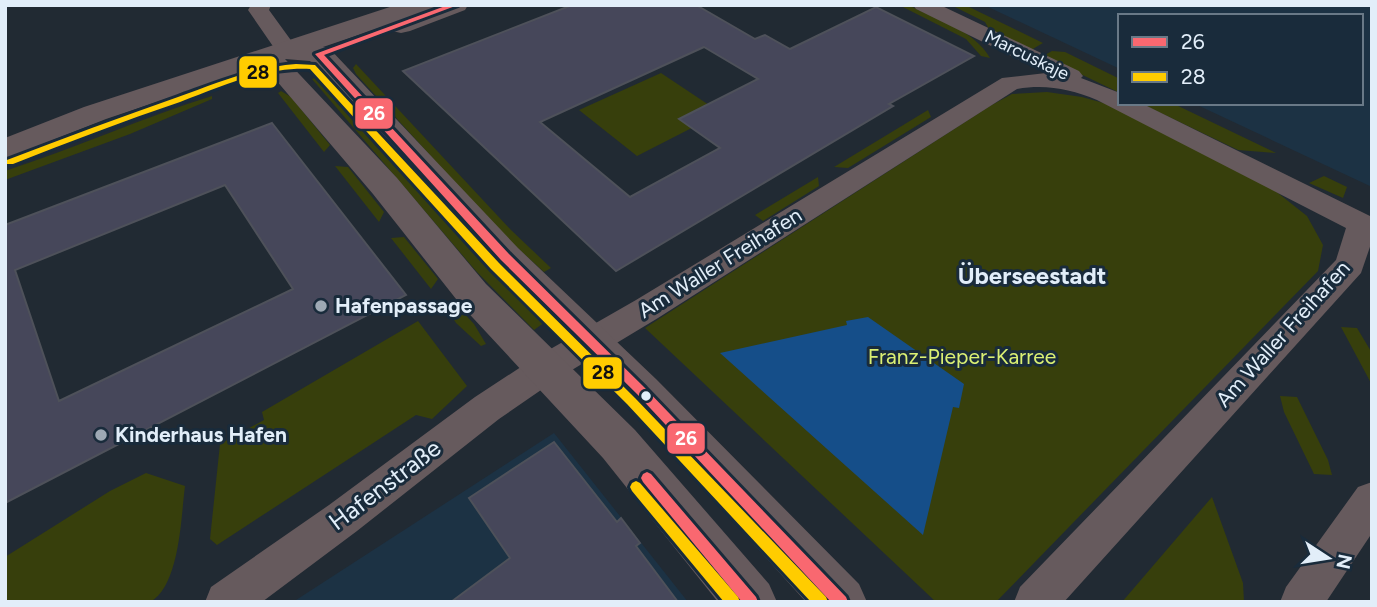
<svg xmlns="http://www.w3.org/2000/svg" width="1377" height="607" font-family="Figtree,sans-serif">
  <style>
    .built { fill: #1c3244 }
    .green { fill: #373f0c }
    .water { fill: #154e89 }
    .building { fill: #46475a; stroke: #4e515a; stroke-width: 2; fill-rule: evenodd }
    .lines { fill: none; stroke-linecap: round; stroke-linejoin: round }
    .minor { fill: #665a5d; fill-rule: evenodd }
    .tertiary { fill: #665a5d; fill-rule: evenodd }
    .bus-1-casing { stroke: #192b3b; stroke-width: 6 }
    .bus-2-casing { stroke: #192b3b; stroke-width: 6 }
    .bus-1 { fill: #f96870; fill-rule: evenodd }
    .bus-2 { fill: #fc0; fill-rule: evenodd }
    .poi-dot { fill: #9ea9b4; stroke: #192b3b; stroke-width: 2.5 }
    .bus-dot { fill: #e2eef9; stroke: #192b3b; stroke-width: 2.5 }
    .labels { text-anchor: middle; stroke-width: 6; stroke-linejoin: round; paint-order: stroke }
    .far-street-label { font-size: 18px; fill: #e2eef9; stroke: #192b3b }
    .street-label { font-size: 21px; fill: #e2eef9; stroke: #192b3b }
    .poi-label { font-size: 21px; font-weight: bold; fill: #e2eef9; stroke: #192b3b; text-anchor: start }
    .park-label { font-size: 21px; fill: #dbf073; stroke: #192b3b }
    .quarter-label { font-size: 24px; font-weight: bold; fill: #e2eef9; stroke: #192b3b }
    .near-street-label { font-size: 24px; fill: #e2eef9; stroke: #192b3b }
    .line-badge { stroke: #192b3b; stroke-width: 2.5 }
    .badge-label { font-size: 19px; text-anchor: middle; font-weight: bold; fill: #fff }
    .pale-badge-label { font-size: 19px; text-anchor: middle; font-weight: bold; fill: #111 }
  </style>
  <rect width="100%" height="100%" fill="#212a33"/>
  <path class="built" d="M984,5H1372V187L1193,103H1361V16H1120V69Z
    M554,433L688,602H293Z"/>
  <path class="green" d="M899,5H908C936,19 974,30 990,58L981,56L966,39Z
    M951,5H965L1043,43L1031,50L989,29L985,22Z
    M1052,51L1065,52L1120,79V93L1043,56Z
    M356,64L511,230L551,268L544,272L503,235L356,74L353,68Z
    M661,73L721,113L637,156L579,110Z
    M322,75L485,264L545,322L534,330L476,271L312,79Z
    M281,91L291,97L330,145L324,152L278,93Z
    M1047,92L1082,97L1107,104L1269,186L1307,216L1323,245L1318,271L996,602H936L645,328L990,106L1012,94Z
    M212,96V99L130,134L5,180V171C75,148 142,118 212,96Z
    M1140,103H1172L1276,153L1238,150Z
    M928,110L931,117L848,168L834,167Z
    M335,166L348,167L384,212L379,222Z
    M1324,176L1347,187L1343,198L1309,183Z
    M818,177L819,186L763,221L755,215Z
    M404,237L438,279L431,289L391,238Z
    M446,307L459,308L474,324L486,344L481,346L456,323Z
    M418,321L467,386L432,419L416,415L217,545L210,539L220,444L264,420L262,412Z
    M1341,327L1357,328L1372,353V385Z
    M1280,396L1297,397L1328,460L1332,475L1314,474L1284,412Z
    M146,473L185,486C181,516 180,586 150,602H5V557L110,491Z
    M1212,497L1243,583L1244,602H1122Z"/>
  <path class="water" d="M868,317L964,384L959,408L953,407L923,535L720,353L847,325L846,321Z"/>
  <path class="building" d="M572,5H696L755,39L765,35L790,49L876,7L974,56L889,104L893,106L616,271L403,71ZM704,47L758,79L679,119L720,148L630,197L540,122Z
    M272,123L406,295L5,503V225ZM225,185L293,289L59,401L15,270Z
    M554,442L617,522L621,518L640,543L636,546L678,602H451L510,558L469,498Z"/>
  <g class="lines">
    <path class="minor" d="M251,5H271L269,10L298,50L295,55H279L248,10Z
      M913,5H940L1079,71L1083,76L1081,78L1120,93V103H1141L1372,217V241L1361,273L1064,602H1014L1020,587L1336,260L1346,228L1097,100C1070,89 1046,84 1017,89L658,318L557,379L499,419L357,531L262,602H205L211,587L329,505L475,397L533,359L636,300L1002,78L1046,73L916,9Z
      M1372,482V533L1326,602H1280L1286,587L1358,487Z"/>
    <path class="tertiary" d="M396,5H468L465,10L410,31L401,33L392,31L388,25L323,47L329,48L518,248L656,379L859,584L867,602H806L626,403L492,266L310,61L285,59L397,178L486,284L635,430L769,584L777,602H718L603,458L460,304L373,194L264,66L106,119L5,159V138L84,107Z"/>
    <g class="bus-1-casing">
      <path id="bus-1" d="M448,5H458L324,55L509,254L645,388L846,597L848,602H831L637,394L501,260L315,54Z
        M647,472L651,474L756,597L758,602H742L643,482L641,478L643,474Z"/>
    </g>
    <g class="bus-2-casing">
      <path id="bus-2" d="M296,64L315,65L499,263L635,398L826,597L828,602H811L627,404L491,269L310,69C264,67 222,86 180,102C124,121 68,142 13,164H7L6,162L7,160C64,138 121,117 178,97C217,83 255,67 296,64Z
        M636,481L640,483L738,597L740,602H724L632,491L630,487L632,483Z"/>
    </g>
    <use href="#bus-1" class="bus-1"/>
    <use href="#bus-2" class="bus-2"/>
  </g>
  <g class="poi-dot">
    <circle cx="321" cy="306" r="7"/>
    <circle cx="101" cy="435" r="7"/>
  </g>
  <circle class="bus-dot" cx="646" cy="396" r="6"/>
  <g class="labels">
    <g class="far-street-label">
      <text transform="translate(1027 55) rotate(26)" y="6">Marcuskaje</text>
    </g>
    <g class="street-label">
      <text transform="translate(720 263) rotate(-32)" y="7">Am Waller Freihafen</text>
      <text transform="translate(1283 334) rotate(-48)" y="7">Am Waller Freihafen</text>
    </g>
    <g class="poi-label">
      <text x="335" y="313">Hafenpassage</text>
      <text x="115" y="442">Kinderhaus Hafen</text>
    </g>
    <g class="park-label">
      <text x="962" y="364">Franz-Pieper-Karree</text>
    </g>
    <g class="quarter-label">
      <text x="1032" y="284">Überseestadt</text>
    </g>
    <g class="near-street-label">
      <text transform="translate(385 485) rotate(-37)" y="8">Hafenstraße</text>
    </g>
  </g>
  <g class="line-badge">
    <rect x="238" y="55" width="40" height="34" rx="7" fill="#fc0"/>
    <rect x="354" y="97" width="40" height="33" rx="7" fill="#f96870"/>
    <rect x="582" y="356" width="41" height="34" rx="7" fill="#fc0"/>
    <rect x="666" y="422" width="40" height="33" rx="7" fill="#f96870"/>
  </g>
  <g class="badge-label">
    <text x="374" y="120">26</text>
    <text x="686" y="445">26</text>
  </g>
  <g class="pale-badge-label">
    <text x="258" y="79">28</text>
    <text x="603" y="379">28</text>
  </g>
  <rect width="1377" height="607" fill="none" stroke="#e2eef9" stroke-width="14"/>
  <rect x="1118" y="14" width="245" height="91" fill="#192b3b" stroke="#697987" stroke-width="2"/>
  <rect x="1132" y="37" width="35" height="10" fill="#f96870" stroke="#697987" stroke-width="2"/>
  <text x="1181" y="49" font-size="21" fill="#e2eef9">26</text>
  <rect x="1132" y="72" width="35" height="10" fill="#ffcc00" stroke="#697987" stroke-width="2"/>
  <text x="1181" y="84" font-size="21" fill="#e2eef9">28</text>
  <g transform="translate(1328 558) rotate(102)" stroke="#192b3b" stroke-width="5" paint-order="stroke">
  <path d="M0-5L12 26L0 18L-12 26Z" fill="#e2eef9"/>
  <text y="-10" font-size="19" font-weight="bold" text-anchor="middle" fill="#e2eef9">N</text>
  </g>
</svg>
